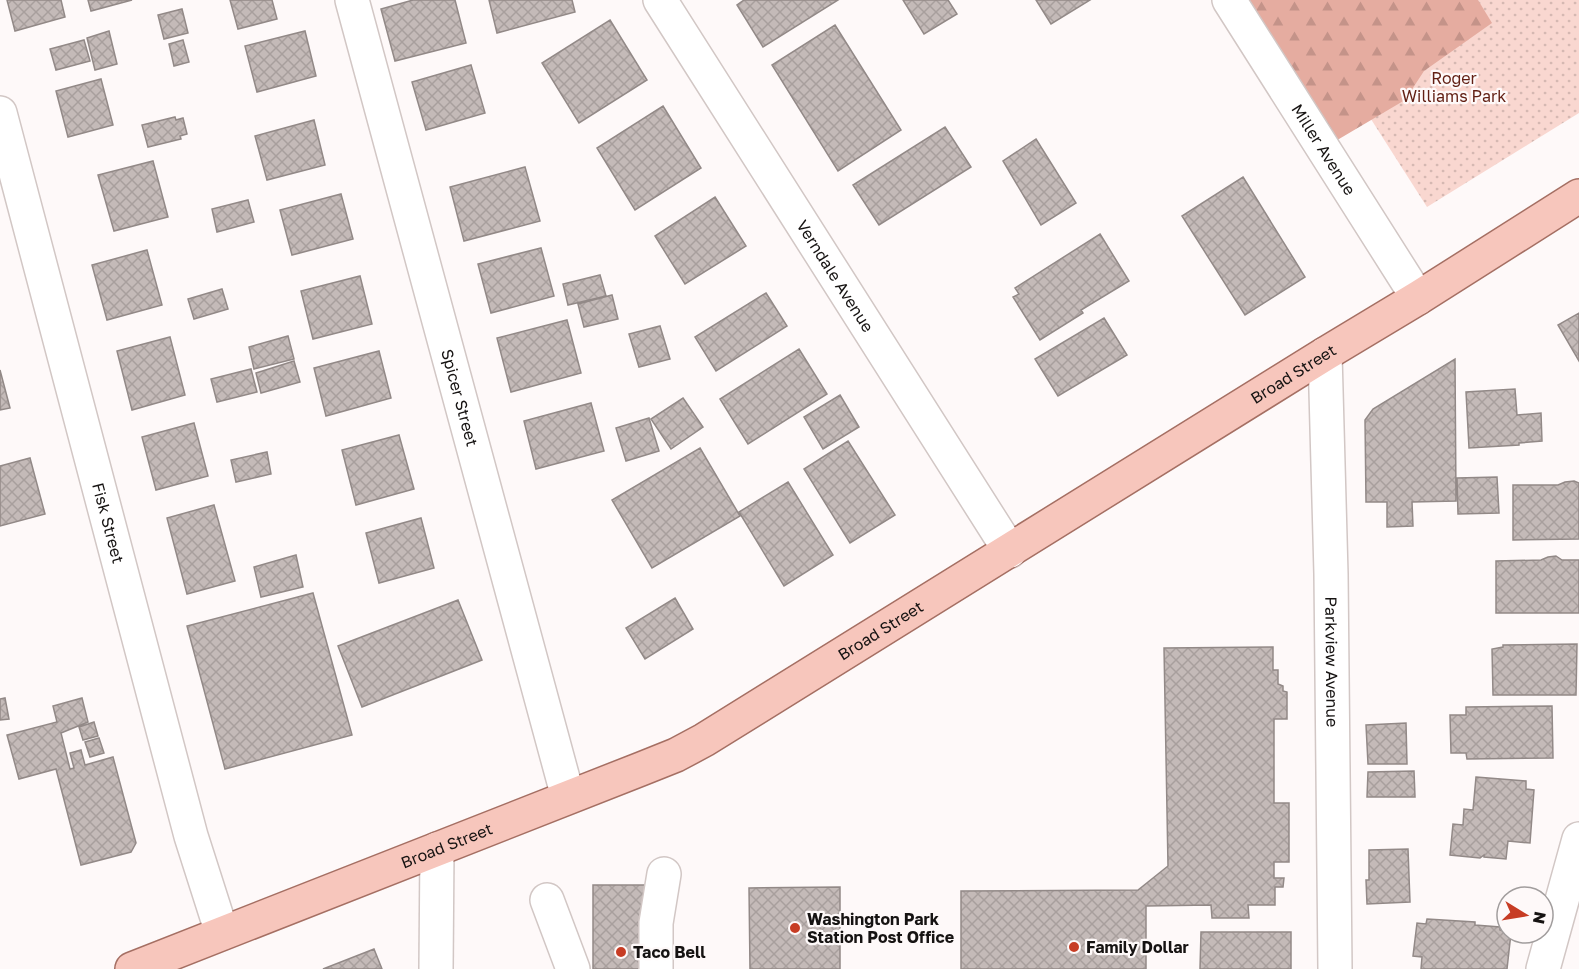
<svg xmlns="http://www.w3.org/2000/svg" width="1579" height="969" font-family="'Golos Text',sans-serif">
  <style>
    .grass { fill: url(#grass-dots) }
    .forest { fill: url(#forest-firs) }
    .building { fill: url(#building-cross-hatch); stroke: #928987; stroke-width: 1.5 }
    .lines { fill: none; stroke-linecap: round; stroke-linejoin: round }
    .minor-casing { stroke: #d2c7c5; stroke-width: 36 }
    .major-casing { stroke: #a56f63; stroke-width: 36 }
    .minor { stroke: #fff; stroke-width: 33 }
    .major { stroke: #f7c6bc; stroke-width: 33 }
    .poi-dot { fill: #c73c24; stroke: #fef9f9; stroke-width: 2 }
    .labels { text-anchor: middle; stroke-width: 4.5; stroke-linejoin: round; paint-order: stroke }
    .park-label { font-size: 16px; fill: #621f13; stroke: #fef9f9 }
    .street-label { font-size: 16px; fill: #161312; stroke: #fef9f9 }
    .poi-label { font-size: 16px; font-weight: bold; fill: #161312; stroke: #fef9f9; text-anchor: start }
  </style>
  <defs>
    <pattern id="grass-dots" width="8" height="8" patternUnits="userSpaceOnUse" patternTransform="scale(1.5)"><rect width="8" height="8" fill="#f9d7d0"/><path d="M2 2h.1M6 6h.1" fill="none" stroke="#d5b8b2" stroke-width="1.8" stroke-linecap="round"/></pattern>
    <pattern id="forest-firs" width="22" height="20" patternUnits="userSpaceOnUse" patternTransform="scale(1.5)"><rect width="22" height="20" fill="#e5aca0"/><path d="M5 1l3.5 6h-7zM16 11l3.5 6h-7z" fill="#c49389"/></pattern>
    <pattern id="building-cross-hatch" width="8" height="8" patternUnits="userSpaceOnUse" patternTransform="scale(1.5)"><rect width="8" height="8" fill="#c4bab8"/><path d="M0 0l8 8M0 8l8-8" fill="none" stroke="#a89f9d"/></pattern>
  </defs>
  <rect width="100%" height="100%" fill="#fef9f9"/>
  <path class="grass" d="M1295,0H1579V113L1427,207Z"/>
  <path class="forest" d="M1213,0H1478L1492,23L1424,71L1405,100L1317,152L1291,122Z"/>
  <path class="building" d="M7,0H61L65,17L15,31Z
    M88,0H132L91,11Z
    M230,0H272L277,19L238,29Z
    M413,0H455L466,43L395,61L381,9Z
    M489,0H572L575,12L497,33Z
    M744,0H838L763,47L737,5Z
    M903,0H948L957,14L924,34Z
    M1036,0H1090L1051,24Z
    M182,9L188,33L164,39L158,15Z
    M610,20L647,80L579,123L542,63Z
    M835,25L901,130L838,171L772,65Z
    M109,31L117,64L95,70L87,38Z
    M305,31L316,76L257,92L245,46Z
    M84,40L90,61L56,70L50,49Z
    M183,40L189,62L174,66L169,44Z
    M471,65L485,113L426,130L412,82Z
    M101,79L113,125L68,137L56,91Z
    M663,106L701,168L635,210L597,148Z
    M175,117L176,120L183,118L187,134L180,136L181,139L148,147L142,125Z
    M314,120L325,165L267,180L255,136Z
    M945,127L971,167L879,225L853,185Z
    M1036,139L1076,203L1041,225L1003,161Z
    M153,161L168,217L114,231L98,175Z
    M525,167L540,221L464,241L450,187Z
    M1243,177L1305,277L1245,315L1182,216Z
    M341,194L353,239L292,255L280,210Z
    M715,197L746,246L685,284L655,236Z
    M248,200L254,222L217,232L212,209Z
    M1100,234L1129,281L1081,310L1083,313L1040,340L1013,297L1019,294L1015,288Z
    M541,248L554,296L491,313L478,264Z
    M147,250L162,305L107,320L92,265Z
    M600,275L606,296L568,305L563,284Z
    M360,276L372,324L313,339L301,291Z
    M222,289L228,309L194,319L188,299Z
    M766,293L787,326L716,371L695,337Z
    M612,295L618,319L584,327L578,304Z
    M1579,313V361L1558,325Z
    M1104,318L1127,355L1058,396L1035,359Z
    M567,320L581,373L511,392L497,338Z
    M660,326L670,359L639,367L629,334Z
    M288,336L294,359L254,369L249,347Z
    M170,337L185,395L132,410L117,351Z
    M799,349L827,394L748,444L720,399Z
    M379,351L391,398L326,416L314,368Z
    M1455,359L1456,501L1412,502L1413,526L1387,527V502H1366L1365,420L1373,409Z
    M294,361L300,382L261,393L256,373Z
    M251,369L257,392L217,402L211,379Z
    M0,370L10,408L0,410Z
    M1515,389L1517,415L1541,413L1542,441L1519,443V445L1469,448L1466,392Z
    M840,395L859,427L823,449L804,417Z
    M683,398L703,427L671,449L651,419Z
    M591,403L604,451L536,469L524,421Z
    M649,418L659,451L626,461L616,428Z
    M194,423L208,476L156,490L142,437Z
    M399,435L414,489L356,505L342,450Z
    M848,441L895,515L850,543L804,469Z
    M700,448L740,516L652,568L612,500Z
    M267,452L271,474L236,482L231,460Z
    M30,458L45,514L0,526V466Z
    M1497,477L1499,513L1458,514L1457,478Z
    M1574,481L1579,483V539L1513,540V485H1558L1565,482Z
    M788,482L833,555L784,586L739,512Z
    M214,505L235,581L187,594L167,518Z
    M421,518L434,568L379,583L366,533Z
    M296,555L303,587L261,597L254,567Z
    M1556,556L1562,560H1579V613H1496V561L1541,560L1548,557Z
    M313,593L352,735L225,769L187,626Z
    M675,598L693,629L645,659L626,628Z
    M458,600L482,660L362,707L338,646Z
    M1577,644L1576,695H1493L1492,649L1503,647V645Z
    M1273,647V670H1278V684L1283,686V691L1287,692V719H1274V803H1289V862H1274V878H1284L1283,887H1275V905H1248L1249,918H1212L1211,905L1146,906V969H961V891L1138,890L1168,866L1164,648Z
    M5,698L9,719L0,720V699Z
    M82,698L88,722L61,733L70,769L74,768L70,753L81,750L85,765L113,757L136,843L131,852L81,865L56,769L19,779L7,735L57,722L53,706Z
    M1552,706L1553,758L1467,759L1466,753H1451L1450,715H1466V707Z
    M94,722L98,736L83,740L79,727Z
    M1406,723L1407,764H1368L1366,725Z
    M99,738L104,753L90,757L85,742Z
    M1414,771L1415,797H1367L1368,772Z
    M1476,777L1526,781V789L1534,790L1530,843L1508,841L1506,859L1484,857V855L1480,858L1450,855L1453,824L1463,825L1464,809L1473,810Z
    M1408,849L1410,902L1367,904L1366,880H1369V850Z
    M593,885H645L643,969H593Z
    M840,887V969H750L749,888Z
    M1427,919L1475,922V925L1500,927V930L1511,933L1507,969H1421L1422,957L1413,956L1417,923L1426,924Z
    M1201,932H1291V969H1200Z
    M374,949L382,969H323Z"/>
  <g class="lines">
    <g class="minor-casing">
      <g id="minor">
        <path id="s1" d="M352,0L568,797"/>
        <path id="s2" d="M660,0L1010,551"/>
        <path id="s3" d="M1229,0L1418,298"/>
        <path id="s4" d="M0,113L191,836L222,933"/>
        <path id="s5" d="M1325,354L1331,574L1335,969"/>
        <path d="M547,900L573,969"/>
        <path d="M436,969L437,849"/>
        <path d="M656,969V923L664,874"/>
        <path d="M1543,969L1579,839"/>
      </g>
    </g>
    <g class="major-casing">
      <g id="major">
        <path id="s6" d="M132,969L641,769L676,755L704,740L1325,354L1418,298L1579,196"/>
      </g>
    </g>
    <use href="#minor" class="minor"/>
    <use href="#major" class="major"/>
  </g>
  <g class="poi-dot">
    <circle cx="795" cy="928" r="6"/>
    <circle cx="1074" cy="947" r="6"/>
    <circle cx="621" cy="952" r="6"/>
  </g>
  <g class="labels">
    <g class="park-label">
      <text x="1454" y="84">Roger<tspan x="1454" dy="18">Williams Park</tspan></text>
    </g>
    <g class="street-label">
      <text dy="6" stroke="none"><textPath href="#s3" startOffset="177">Miller Avenue</textPath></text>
      <text dy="6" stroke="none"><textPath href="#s2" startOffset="327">Verndale Avenue</textPath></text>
      <text dy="6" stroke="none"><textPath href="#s6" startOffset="1310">Broad Street</textPath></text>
      <text dy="6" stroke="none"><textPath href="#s1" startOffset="412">Spicer Street</textPath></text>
      <text dy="6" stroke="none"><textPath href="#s4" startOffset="424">Fisk Street</textPath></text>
      <text dy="6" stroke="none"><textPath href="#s6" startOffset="824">Broad Street</textPath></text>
      <text dy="6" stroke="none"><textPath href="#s5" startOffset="308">Parkview Avenue</textPath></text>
      <text dy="6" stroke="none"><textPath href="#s6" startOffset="338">Broad Street</textPath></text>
    </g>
    <g class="poi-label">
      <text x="807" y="925">Washington Park<tspan x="807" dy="18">Station Post Office</tspan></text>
      <text x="1086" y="953">Family Dollar</text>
      <text x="633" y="958">Taco Bell</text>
    </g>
  </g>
  <g transform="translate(1525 915) rotate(101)"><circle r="28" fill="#fef9f9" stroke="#a19d9d" stroke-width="1.5"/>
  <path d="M0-4.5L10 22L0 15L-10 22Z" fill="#c73c24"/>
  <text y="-9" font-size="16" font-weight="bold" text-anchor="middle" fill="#161312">N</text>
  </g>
</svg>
